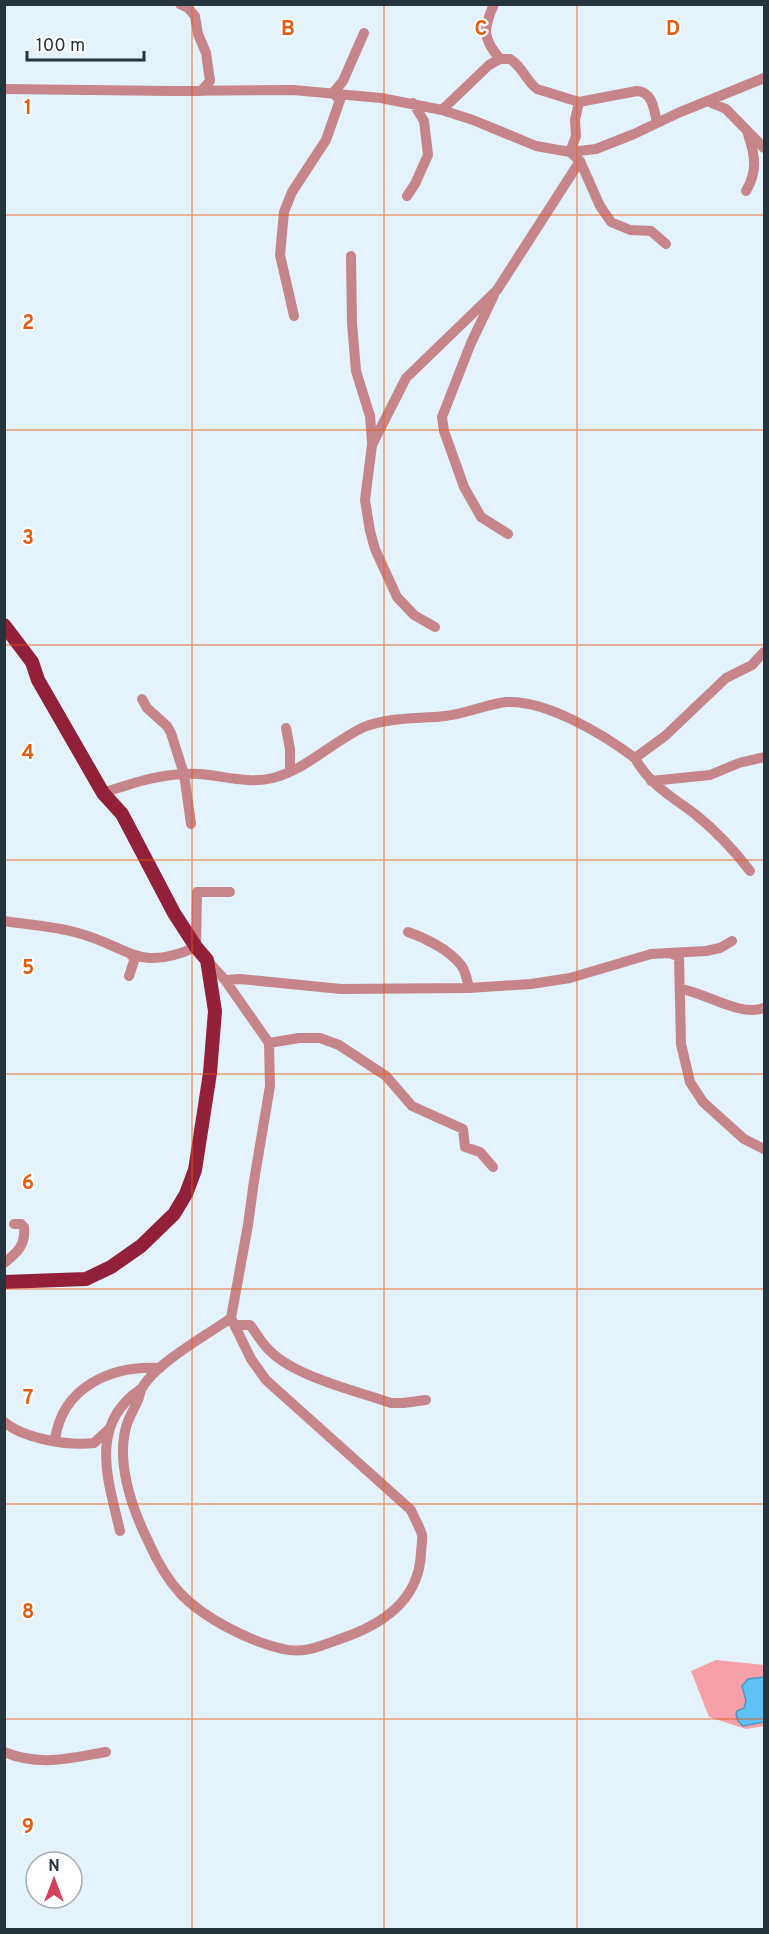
<svg xmlns="http://www.w3.org/2000/svg" width="769" height="1934" font-family="Overpass,sans-serif">
  <style>
    .green { fill: #f8a0aa }
    .water { fill: #5ec0f3; stroke: #4d96bc; stroke-width: 1.5 }
    .lines { fill: none; stroke-linecap: round; stroke-linejoin: round }
    .minor { stroke: #c5858b; stroke-width: 10 }
    .major { stroke: #93203b; stroke-width: 14 }
    .grid { fill: none; stroke: #e8590c; stroke-width: 1.5; stroke-opacity: 0.55 }
    .grid-label { font-size: 20px; text-anchor: middle; font-weight: bold; fill: #e8590c; stroke: #fff; stroke-width: 4.5; stroke-linejoin: round; paint-order: stroke }
  </style>
  <rect width="100%" height="100%" fill="#e3f2fb"/>
  <path class="green" d="M716,1660L764,1665V1726L746,1729L709,1717L691,1671Z"/>
  <path class="water" d="M764,1677V1722L743,1726L738,1721L736,1714L737,1711L744,1708L746,1701L742,1686L748,1679Z"/>
  <g class="lines">
    <path class="minor" d="M180,4L188,8L195,16L198,34L206,53L210,81L201,91
      M494,4C483,29 482,38 500,59
      M4,89L171,91L293,90L381,98L442,110L473,120L536,146L570,152L596,149L634,134L678,113L764,78
      M707,101L726,109L764,148
      M442,110L489,65L500,59H510C523,67 526,81 537,89L579,102L637,91C653,92 654,110 657,123
      M580,161L600,206L611,222L630,230L651,231L666,244
      M746,191C758,171 755,155 748,134
      M407,196L415,184L428,155L424,121L413,103
      M351,256L352,323L356,371L370,416L372,442
      M494,295L471,343L442,417L444,431L464,487L481,517L508,534
      M294,316L280,255L284,212L292,192L326,140L340,100L333,93L343,81L364,33
      M435,627L414,615L397,597L375,549L370,531L365,500L372,445L406,378L497,290L580,161L570,152L576,136L575,120L579,102
      M142,699L147,708L167,726L171,733L184,774L191,824
      M286,728L290,749V771
      M635,758C649,784 672,797 695,814C716,831 734,850 750,871
      M651,781L710,775L739,763L764,757
      M103,793C135,782 166,772 200,774C224,776 250,784 273,778C307,769 332,742 364,727C388,717 419,719 445,716C466,714 486,704 507,702C547,700 604,735 635,758L665,736L726,678L752,665L764,652
      M4,921C29,925 53,926 78,933C130,947 138,973 196,947L197,892H230
      M408,932C426,938 449,950 461,965C466,972 467,980 469,988
      M670,953L679,957L681,1044L690,1082L703,1102L744,1139L764,1149
      M207,960L225,980L269,1043L270,1086L254,1181L248,1225L231,1318C207,1335 156,1363 142,1388C140,1391 140,1396 138,1400C135,1407 131,1414 128,1421C114,1459 132,1509 149,1543C157,1561 167,1579 180,1593C203,1618 251,1642 283,1649C303,1654 321,1646 340,1639C382,1625 419,1601 421,1553C421,1548 423,1540 422,1535C420,1527 414,1518 411,1510L266,1380L251,1359L231,1318
      M129,976L135,958L130,954
      M225,980L240,979L341,989L469,988L531,984L570,978L651,954L706,951L720,948L732,941
      M681,989C706,993 740,1017 764,1008
      M269,1043L299,1038H320L339,1045L386,1076L412,1106L463,1129L465,1147L480,1152L493,1167
      M4,1263C17,1253 26,1245 24,1227L21,1224H14
      M235,1325H250C257,1334 262,1344 270,1351C296,1377 357,1391 391,1403H403L426,1400
      M4,1422C25,1439 68,1446 94,1443L108,1430
      M55,1440C62,1387 111,1365 160,1368
      M120,1531C108,1480 88,1424 141,1389
      M4,1752C41,1767 69,1758 106,1752"/>
    <path class="major" d="M4,625L32,662L38,680L103,793L122,814L174,913L196,947L207,960L215,1011L210,1073L195,1170L186,1194L174,1214L141,1246L111,1267L86,1279L4,1282"/>
  </g>
  <path class="grid" d="M192,4V1930M384,4V1930M577,4V1930M4,215H764M4,430H764M4,645H764M4,860H764M4,1074H764M4,1289H764M4,1504H764M4,1719H764"/>
  <g class="grid-label">
    <text x="288" y="35">B</text>
    <text x="481" y="35">C</text>
    <text x="673" y="35">D</text>
    <text x="28" y="114">1</text>
    <text x="28" y="329">2</text>
    <text x="28" y="544">3</text>
    <text x="28" y="759">4</text>
    <text x="28" y="974">5</text>
    <text x="28" y="1189">6</text>
    <text x="28" y="1404">7</text>
    <text x="28" y="1618">8</text>
    <text x="28" y="1833">9</text>
  </g>
  <rect width="769" height="1934" fill="none" stroke="#26343d" stroke-width="12"/>
  <g transform="translate(54 1880)"><circle r="28" fill="#ffffff" stroke="#a8aeb1" stroke-width="1.5"/>
  <path d="M0-4.5L10 22L0 15L-10 22Z" fill="#d34360"/>
  <text y="-9" font-size="16" font-weight="bold" text-anchor="middle" fill="#26343d">N</text>
  </g>
  <path d="M27 51v9h117v-9" fill="none" stroke="#26343d" stroke-width="3"/>
  <text x="36" y="51" font-size="18" fill="#26343d" stroke="#ffffff" stroke-width="4.5" paint-order="stroke">100 m</text>
</svg>
